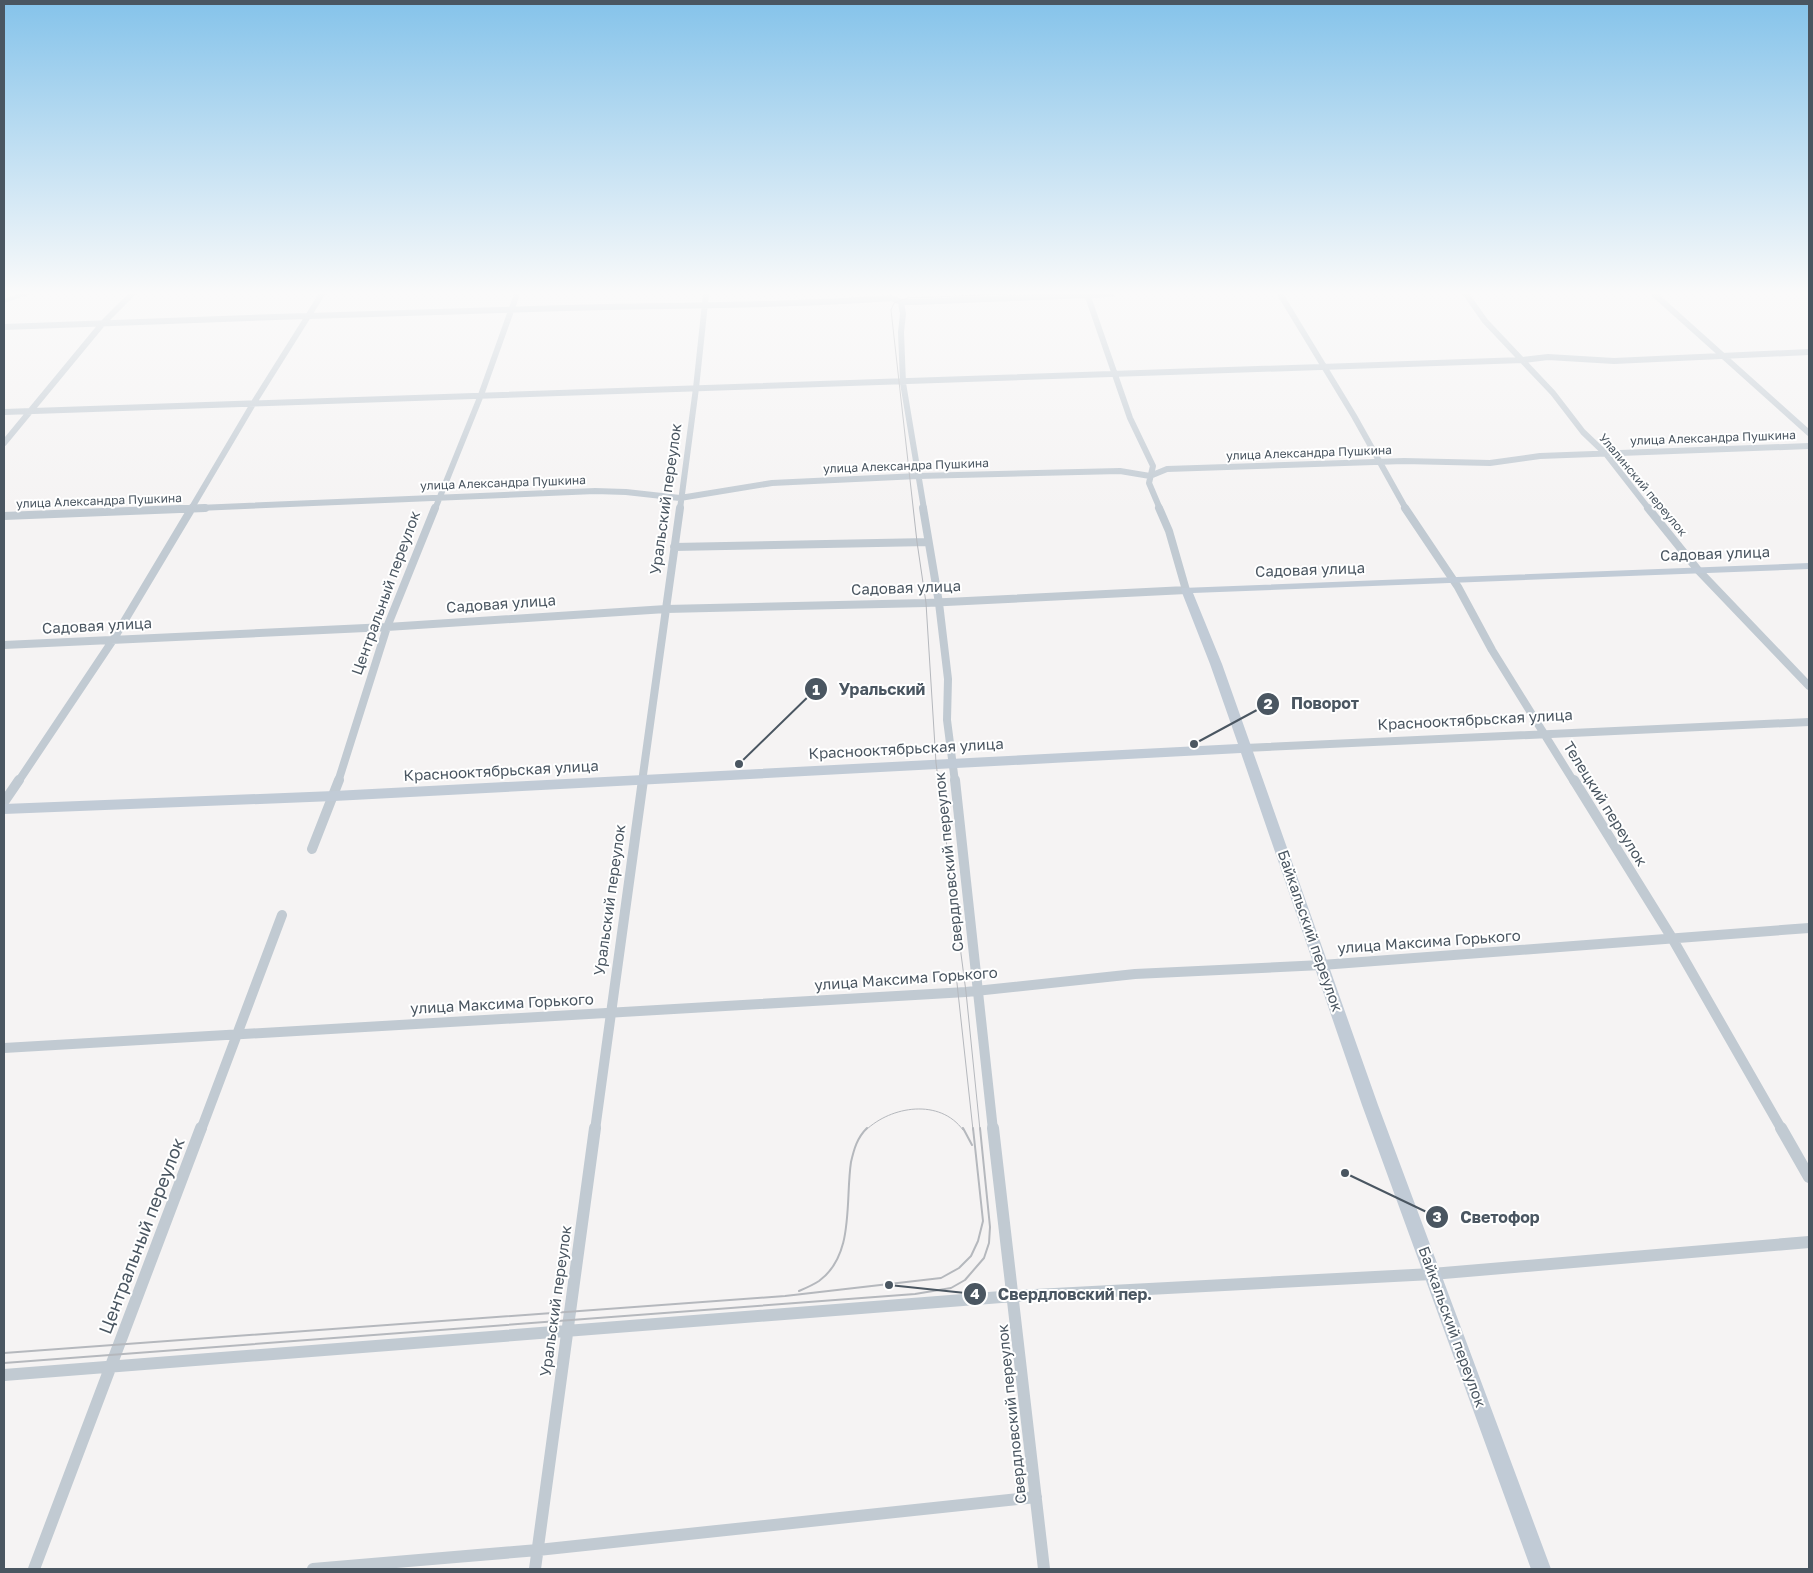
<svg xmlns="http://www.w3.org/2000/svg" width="1813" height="1573" font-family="'Golos Text',sans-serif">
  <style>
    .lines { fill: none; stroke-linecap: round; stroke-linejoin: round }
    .street-far3 { stroke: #c1cad2; stroke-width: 6 }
    .street-far2 { stroke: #c1cad2; stroke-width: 8 }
    .street-far1 { stroke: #c1cad2; stroke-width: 10 }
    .street { stroke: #c1cad2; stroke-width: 12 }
    .secondary { fill: #c1cbd6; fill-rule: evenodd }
    .tram-far1 { stroke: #b5b8bd; stroke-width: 1 }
    .tram { stroke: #b5b8bd; stroke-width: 2 }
    .labels { text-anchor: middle; stroke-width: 4; stroke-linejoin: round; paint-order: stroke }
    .far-street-label { font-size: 12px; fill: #4a5661; stroke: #fff }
    .street-label { font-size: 15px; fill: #4a5661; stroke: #fff }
    .near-street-label { font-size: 18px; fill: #4a5661; stroke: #fff }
    .leader { fill: none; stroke: #4a5661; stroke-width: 2 }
    .callout-dot { fill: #4a5661; stroke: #fff; stroke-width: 2 }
    .mark-label { font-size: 15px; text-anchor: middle; font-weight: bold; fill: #fff }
    .callout-label { font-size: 16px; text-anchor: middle; font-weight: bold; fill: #4a5661; stroke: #fff; stroke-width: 4; stroke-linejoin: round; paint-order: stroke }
  </style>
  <rect width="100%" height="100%" fill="#f5f3f3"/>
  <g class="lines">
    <path class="street-far3" d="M1087,294L1130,418L1153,466L1149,483L1160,509
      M1280,294L1354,416L1406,509
      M1466,294L1485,321L1553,393L1583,432L1606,454L1649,509
      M1654,294L1809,433
      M901,302L903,314L901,332L903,383L924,509
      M4,327C191,320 379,313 566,308C675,305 784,306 892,298L901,302H916L1111,294
      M4,412L1523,360L1548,357L1614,361L1809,352
      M4,443L103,323L132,294
      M175,509L595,491L626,492L680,498L772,483L918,476L1120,471L1150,476L1167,469L1404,461L1490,463L1540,456L1809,446
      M191,509L253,404L322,294
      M435,509L481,395L517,294
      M680,509L696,388L706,294"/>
    <path class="street-far2" d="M923,508L939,603L948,679L947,720L955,782
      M1405,508L1458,587L1492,650L1574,782
      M1648,508L1698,570L1809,686
      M4,516L205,508
      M674,547L928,542
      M4,645L387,627L666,609L926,603L1186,590L1169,531L1159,508
      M1245,748L1809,722
      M18,782L113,640L192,508
      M338,782L387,627L435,508
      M642,782L680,508"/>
    <path class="street-far1" d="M955,780L993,1130
      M1574,780L1672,938L1782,1130
      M4,802L19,780
      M312,849L339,780
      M4,1048L966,992L1135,974L1322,965L1809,928
      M201,1130L282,915
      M595,1130L643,780"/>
    <path class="street" d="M993,1128L1044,1569
      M1781,1128L1809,1177
      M4,1375L1014,1296L1432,1274L1809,1242
      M34,1569L201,1128
      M313,1569L538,1550L1036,1497
      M535,1569L595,1128"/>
    <path class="secondary" d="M18,294H31L4,303V299Z
      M1809,563V569L1193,593L1222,664L1378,1105L1551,1569H1531L1362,1105L1241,753L334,801L4,814V804L334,791L1238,744L1210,664L1181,590L1182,588Z"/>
    <path class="tram-far1" d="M956,974L973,1130
      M866,1130C891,1106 940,1098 963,1130
      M980,1130L966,992L936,763L926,603L917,542L891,310L894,303L908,298L1008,294"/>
    <path class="tram" d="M963,1128L972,1145
      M799,1291C806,1288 813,1285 819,1281C855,1255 845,1201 851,1162C854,1149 857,1138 867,1128
      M4,1353L785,1296L941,1278L959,1268L971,1256L978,1241L983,1221L973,1128
      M4,1363L915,1294L951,1288L965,1280L984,1258L989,1243L990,1227L980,1128"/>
  </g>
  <linearGradient id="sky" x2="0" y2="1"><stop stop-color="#85c3ea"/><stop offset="0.57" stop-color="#fafafa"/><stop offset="1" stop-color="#fafafa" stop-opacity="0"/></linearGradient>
  <rect width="1813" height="514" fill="url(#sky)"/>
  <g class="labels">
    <g class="far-street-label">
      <text transform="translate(1713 438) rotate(-2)" y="4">улица Александра Пушкина</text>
      <text transform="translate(1309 453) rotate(-2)" y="4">улица Александра Пушкина</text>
      <text transform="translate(906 466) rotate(-2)" y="4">улица Александра Пушкина</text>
      <text transform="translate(503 483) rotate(-2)" y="4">улица Александра Пушкина</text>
      <text transform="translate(1643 485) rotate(50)" y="4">Улалинский переулок</text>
      <text transform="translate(99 501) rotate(-2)" y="4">улица Александра Пушкина</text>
    </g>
    <g class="street-label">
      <text transform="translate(666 499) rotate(-82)" y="5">Уральский переулок</text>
      <text transform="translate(1715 554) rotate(-2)" y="5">Садовая улица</text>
      <text transform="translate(1310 570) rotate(-2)" y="5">Садовая улица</text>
      <text transform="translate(906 588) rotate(-2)" y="5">Садовая улица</text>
      <text transform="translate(386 593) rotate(-70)" y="5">Центральный переулок</text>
      <text transform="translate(501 604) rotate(-4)" y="5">Садовая улица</text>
      <text transform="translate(97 626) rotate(-3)" y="5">Садовая улица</text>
      <text transform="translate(1475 720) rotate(-3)" y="5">Краснооктябрьская улица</text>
      <text transform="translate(906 749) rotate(-3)" y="5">Краснооктябрьская улица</text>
      <text transform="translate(501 771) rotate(-3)" y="5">Краснооктябрьская улица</text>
      <text transform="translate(1605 804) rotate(58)" y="5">Телецкий переулок</text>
      <text transform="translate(949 862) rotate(-96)" y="5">Свердловский переулок</text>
      <text transform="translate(610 900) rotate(-82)" y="5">Уральский переулок</text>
      <text transform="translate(1310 931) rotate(71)" y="5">Байкальский переулок</text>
      <text transform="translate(1429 942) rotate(-4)" y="5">улица Максима Горького</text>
      <text transform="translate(906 979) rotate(-4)" y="5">улица Максима Горького</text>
      <text transform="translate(502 1004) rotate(-3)" y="5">улица Максима Горького</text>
      <text transform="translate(556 1301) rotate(-82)" y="5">Уральский переулок</text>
      <text transform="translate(1452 1327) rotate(70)" y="5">Байкальский переулок</text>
      <text transform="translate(1012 1414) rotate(-96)" y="5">Свердловский переулок</text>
    </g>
    <g class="near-street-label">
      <text transform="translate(142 1236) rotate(-69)" y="6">Центральный переулок</text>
    </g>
  </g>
  <path class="leader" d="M739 764L816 689M1194 744L1268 704M1345 1173L1437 1217M889 1285L975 1294"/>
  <g class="callout-dot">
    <circle cx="739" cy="764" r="5"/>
    <circle cx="1194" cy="744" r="5"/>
    <circle cx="1345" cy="1173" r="5"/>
    <circle cx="889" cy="1285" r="5"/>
    <circle cx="816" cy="689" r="12"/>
    <circle cx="1268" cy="704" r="12"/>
    <circle cx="1437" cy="1217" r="12"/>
    <circle cx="975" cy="1294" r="12"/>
  </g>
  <g class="mark-label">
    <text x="816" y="695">1</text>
    <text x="1268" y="709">2</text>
    <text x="1437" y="1222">3</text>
    <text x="975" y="1299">4</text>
  </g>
  <g class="callout-label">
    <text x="882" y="695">Уральский</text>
    <text x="1325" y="709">Поворот</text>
    <text x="1500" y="1223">Светофор</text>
    <text x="1075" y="1300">Свердловский пер.</text>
  </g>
  <rect width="1813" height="1573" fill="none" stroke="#4a5661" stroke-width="10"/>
</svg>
